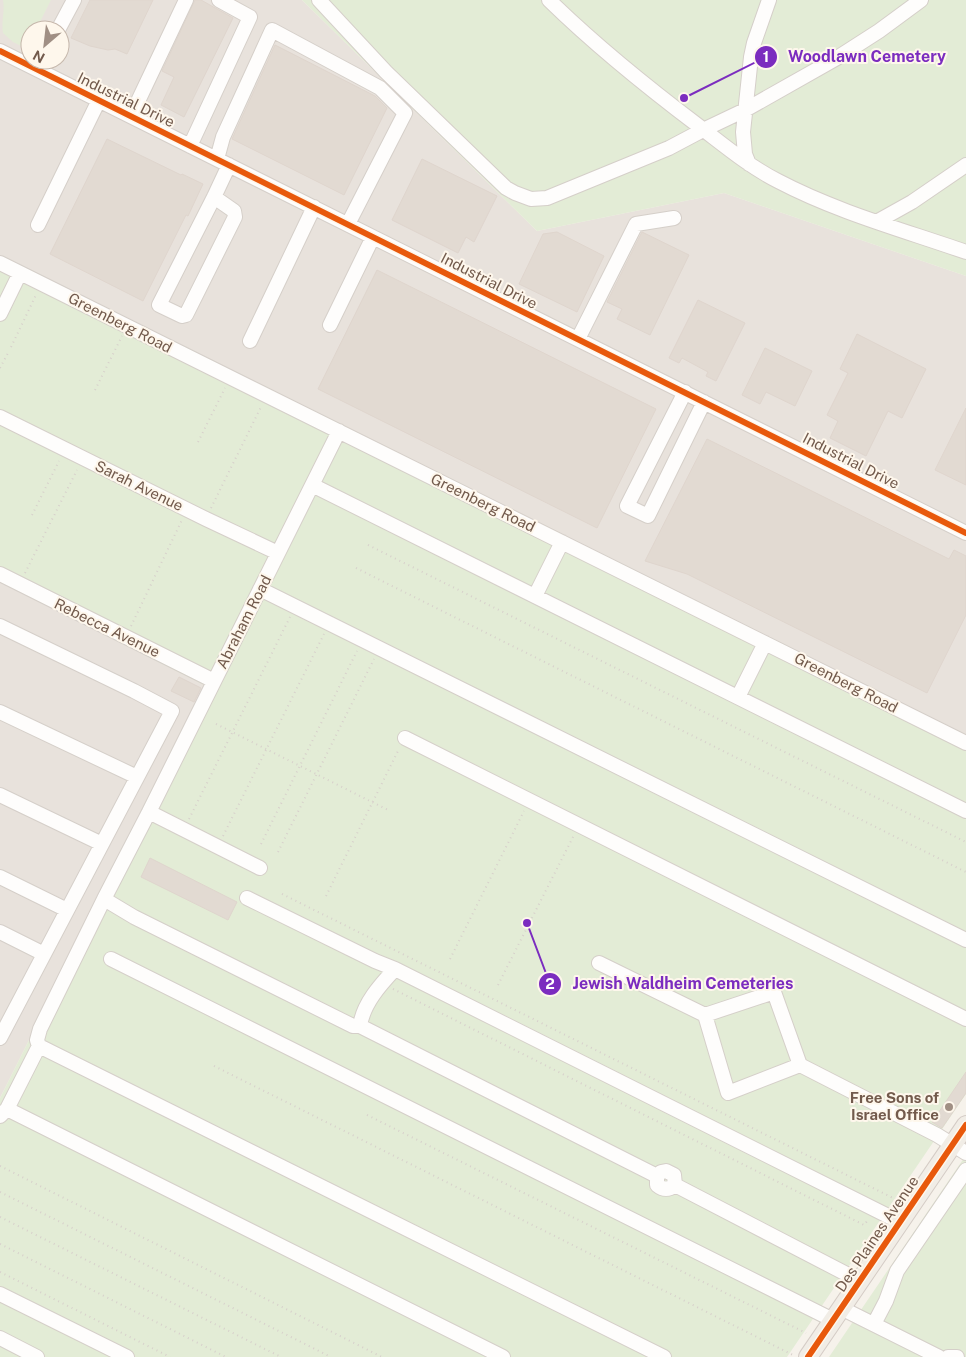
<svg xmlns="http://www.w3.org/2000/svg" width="966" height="1357" font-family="'Public Sans',sans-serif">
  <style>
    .industrial { fill: #e8e2dc; fill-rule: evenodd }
    .green { fill: #e3ecd6 }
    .building { fill: #e2dad2; stroke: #dfd5cd }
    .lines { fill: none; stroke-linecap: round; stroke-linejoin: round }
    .minor-casing { stroke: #d5cfc9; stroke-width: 16 }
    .major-casing { stroke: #d5ccc6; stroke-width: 20 }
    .path { stroke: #d7d0cb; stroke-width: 2; stroke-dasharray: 1 4; stroke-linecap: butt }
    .minor { stroke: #fefdfc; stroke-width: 14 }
    .major { stroke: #f1ede6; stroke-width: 18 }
    .cycleway-casing { stroke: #fef7ec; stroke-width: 9 }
    .cycleway { stroke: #e8590c; stroke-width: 6 }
    .poi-dot { fill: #a08f84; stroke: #fef7ec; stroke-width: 2 }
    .labels { text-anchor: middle; stroke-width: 4; stroke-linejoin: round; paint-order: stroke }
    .street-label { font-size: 15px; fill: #725a4c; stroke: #fef7ec }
    .poi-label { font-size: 15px; font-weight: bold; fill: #725a4c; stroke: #fef7ec; text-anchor: end }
    .leader { fill: none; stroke: #7b2cbf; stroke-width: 2 }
    .callout-dot { fill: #7b2cbf; stroke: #fef7ec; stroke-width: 2 }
    .mark-label { font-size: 15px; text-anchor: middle; font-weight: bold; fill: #fff }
    .callout-label { font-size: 16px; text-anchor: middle; font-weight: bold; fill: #7b2cbf; stroke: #fef7ec; stroke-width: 4; stroke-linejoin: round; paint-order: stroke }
  </style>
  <rect width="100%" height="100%" fill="#f6f2eb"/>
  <path class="industrial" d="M0,0H302L537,231L724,193L966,276V751L0,269ZM30,30H60V60H30Z
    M0,582L207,685L0,1098Z"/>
  <path class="green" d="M3,0H51L36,30H30V43L27,49L13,42L3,33C1,22 5,11 3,0Z
    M302,0H966V276L724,193L537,231Z
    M0,269L966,751V1094L787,1357H0V1098L206,686L0,582Z
    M966,1155V1357H829Z"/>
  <path class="building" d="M90,0H153L127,54L115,49L108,50L90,46L71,38Z
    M195,0H201L233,18L184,117L161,105L174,77L162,71Z
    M275,45L375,96L387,108L344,195L232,139Z
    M107,139L181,175L182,174L203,184L188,216L186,215L143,301L50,254Z
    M422,159L497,196L474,242L466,237L458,253L392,220Z
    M557,232L604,256L577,312L519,284L543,234Z
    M642,232L689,255L650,335L617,319L622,309L607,302Z
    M377,270L656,409L597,528L318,389Z
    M698,300L745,323L716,381L706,376L708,372L682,358L679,363L669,358Z
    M857,334L926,369L902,418L888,411L866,456L830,438L838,421L827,415L848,373L840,369Z
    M765,348L812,371L795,406L766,392L760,404L742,395Z
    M966,408V485L935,470Z
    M707,439L949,559L954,550L966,556V615L927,693L687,574L645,561Z
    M179,677L201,688L194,702L171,691Z
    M150,858L237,902L228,920L141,877Z
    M966,1072V1093L942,1128L932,1122Z"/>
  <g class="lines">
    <g class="minor-casing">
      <path id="minor" d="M319,0L386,72L506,188L515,193L531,199L547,198L669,148L703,130L745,110L837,58L879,31L921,0
        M549,0C596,46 647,87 700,127C725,146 750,167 778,181C837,212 903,230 966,252
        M58,30L74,0
        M0,51L966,533
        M131,116L186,0
        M190,146L250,17L219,0
        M217,159L223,137L272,30L380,88L405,113L348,224
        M749,164L745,154L743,132L751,57L754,43L769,0
        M214,197L234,211L235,217L186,315L182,316L159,305L214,197L229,165
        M878,221L912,202L966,165
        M38,225L99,100
        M0,263L966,743
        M0,314L20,273
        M330,325L373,237
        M578,339L636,224L674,218
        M250,341L314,207
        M685,392L627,506L648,516L704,402
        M0,417L206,519L278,553
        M312,485L966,811
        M0,574L214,681
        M260,589L966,940
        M535,596L562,542
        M0,626L134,691L172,711L0,1038
        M738,697L765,643
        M0,712L137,777
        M405,738L966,1019
        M0,795L102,844
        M149,812L260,868
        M0,877L67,910
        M247,898L375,961L395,969L900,1222
        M104,899L149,812L339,431
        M0,932L44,954
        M111,959L833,1320
        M599,963L705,1015L774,992L800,1065L937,1135L966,1153
        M395,969C380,985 363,1004 360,1026L657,1176L661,1172L666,1171L674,1175L675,1185L860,1281
        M705,1015L728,1093L800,1065
        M360,1026H353L134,917L104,899L40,1029L37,1040L39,1046L664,1357
        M7,1109L503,1357
        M0,1116L7,1109L39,1046
        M657,1176V1185C663,1190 669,1190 675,1185
        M0,1294L127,1357
        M841,1308L939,1357
        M874,1324L886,1301L897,1271L966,1170
        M0,1338L37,1357
        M948,1357H957"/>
    </g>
    <g class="major-casing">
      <path id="major" d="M808,1357L966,1125"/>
    </g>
    <path class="path" d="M11,347L36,295
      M0,368L9,351
      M95,390L122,336
      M198,442L225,388
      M211,508L261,407
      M32,515L59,461
      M368,545L966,842
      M356,568L966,872
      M25,573L77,470
      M131,626L182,520
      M216,724L388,810
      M189,819L290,617
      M223,836L324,634
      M261,844L357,651
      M278,852L374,659
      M282,894L897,1200
      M326,896L399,749
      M450,959L524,811
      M498,985L574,835
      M393,989L864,1225L868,1220
      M214,1066L793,1355
      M367,1115L806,1333
      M0,1166L382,1357
      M0,1192L331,1357
      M0,1217L281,1357
      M0,1244L226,1357
      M0,1272L170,1357"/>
    <use href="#minor" class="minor"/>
    <use href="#major" class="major"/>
    <g class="cycleway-casing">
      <path id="cycleway" d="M0,51L966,533
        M808,1357L966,1125"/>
    </g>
    <use href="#cycleway" class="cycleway"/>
  </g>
  <circle class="poi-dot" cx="949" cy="1107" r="5"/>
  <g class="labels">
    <g class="street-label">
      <text transform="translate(126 100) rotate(26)" y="5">Industrial Drive</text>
      <text transform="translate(489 281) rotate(27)" y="5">Industrial Drive</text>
      <text transform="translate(120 323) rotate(27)" y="5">Greenberg Road</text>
      <text transform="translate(851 461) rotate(27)" y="5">Industrial Drive</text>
      <text transform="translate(139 486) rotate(26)" y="5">Sarah Avenue</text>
      <text transform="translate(483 503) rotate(26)" y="5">Greenberg Road</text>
      <text transform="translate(244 622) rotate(-63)" y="5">Abraham Road</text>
      <text transform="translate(107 628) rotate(26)" y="5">Rebecca Avenue</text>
      <text transform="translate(846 683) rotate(27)" y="5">Greenberg Road</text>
      <text transform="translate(877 1234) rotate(-56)" y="5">Des Plaines Avenue</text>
    </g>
    <g class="poi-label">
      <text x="939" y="1103">Free Sons of<tspan x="939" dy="17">Israel Office</tspan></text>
    </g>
  </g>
  <path class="leader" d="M684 98L766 57M527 923L550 984"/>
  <g class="callout-dot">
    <circle cx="684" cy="98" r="5"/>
    <circle cx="527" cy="923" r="5"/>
    <circle cx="766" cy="57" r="12"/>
    <circle cx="550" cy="984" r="12"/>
  </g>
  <g class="mark-label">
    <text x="766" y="62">1</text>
    <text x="550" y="989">2</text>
  </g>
  <g class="callout-label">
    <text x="867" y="62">Woodlawn Cemetery</text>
    <text x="683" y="989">Jewish Waldheim Cemeteries</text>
  </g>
  <g transform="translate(45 45) rotate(208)"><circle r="24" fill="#fef7ec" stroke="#c6b8ac"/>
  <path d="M0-4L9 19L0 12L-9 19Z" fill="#a08f84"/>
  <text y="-8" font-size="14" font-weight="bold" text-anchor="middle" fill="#725a4c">N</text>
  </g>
</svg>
